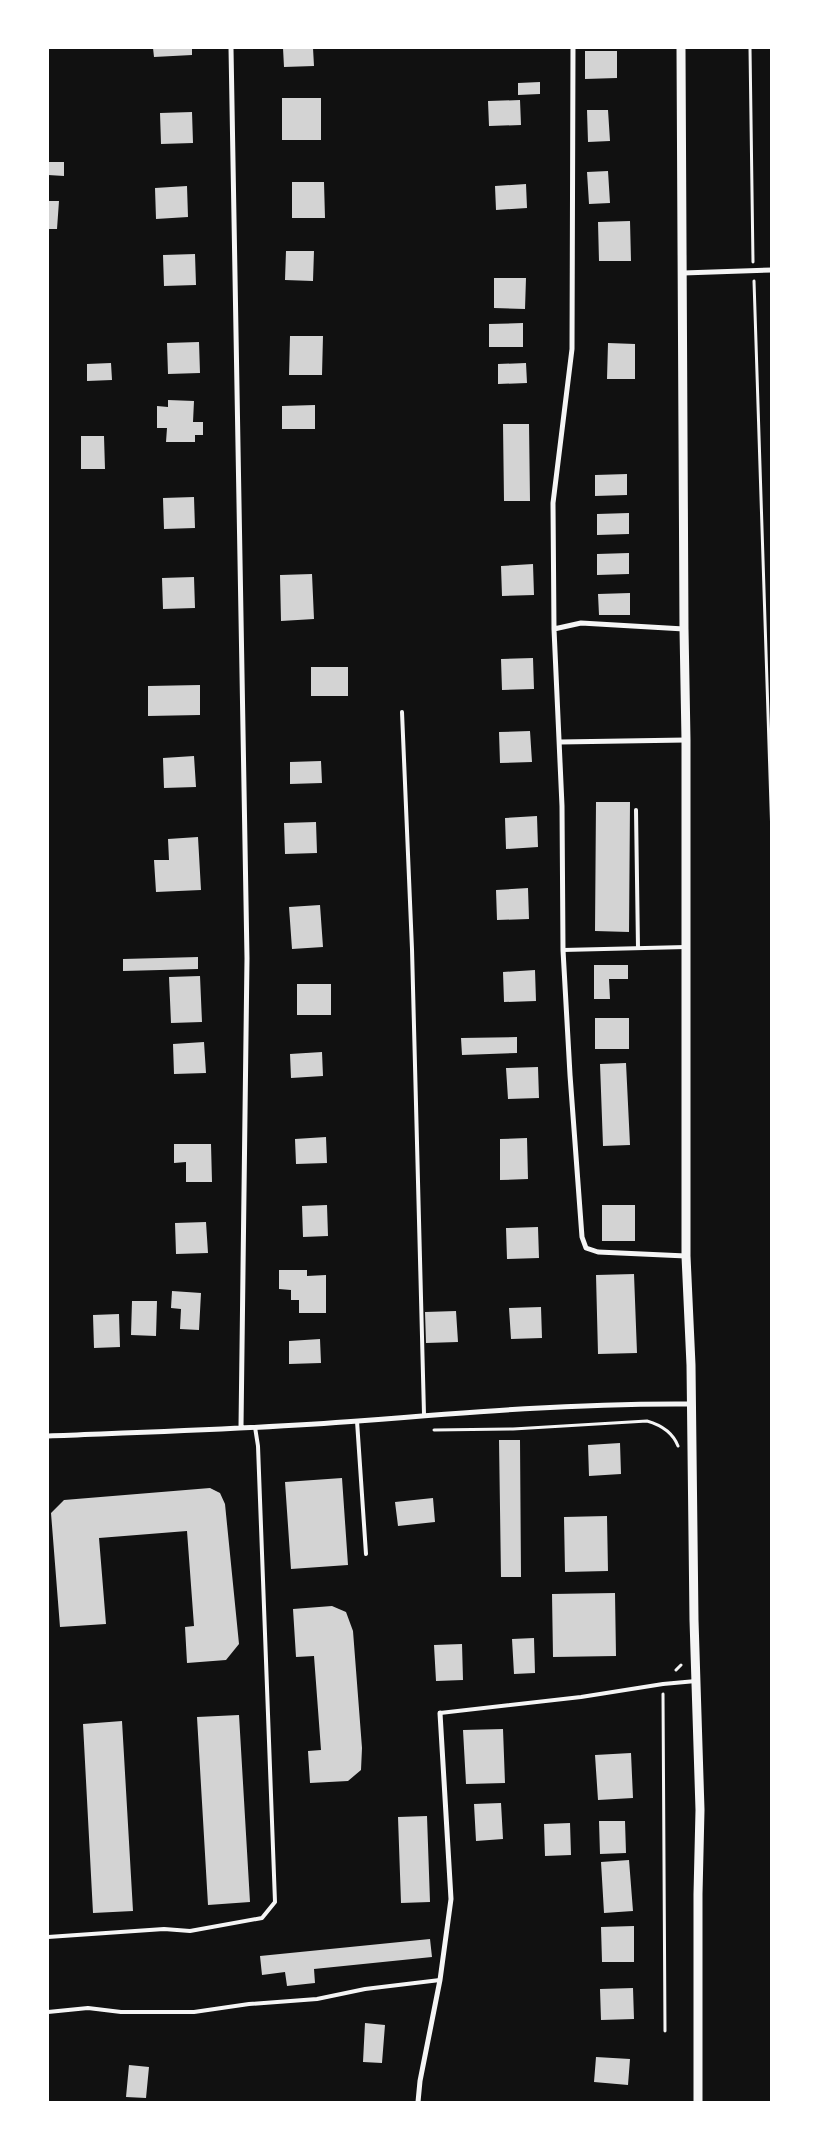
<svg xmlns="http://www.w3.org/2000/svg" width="819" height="2150" font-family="'Exo 2',sans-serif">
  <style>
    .building { fill: #d3d3d3 }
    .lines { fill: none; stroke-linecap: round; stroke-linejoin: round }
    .path { stroke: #f5f5f5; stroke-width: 3 }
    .service { stroke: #f5f5f5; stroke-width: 4 }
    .minor { stroke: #f5f5f5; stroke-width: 5 }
    .tertiary { stroke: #f5f5f5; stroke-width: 9 }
  </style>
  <rect width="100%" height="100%" fill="#111"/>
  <path class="building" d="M153,48H192V55L154,57Z
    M283,48H313L314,66L284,67Z
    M585,51H617V78L585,79Z
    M540,82V94L518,95V83Z
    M282,98H321V140H282Z
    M520,100L521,125L489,126L488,101Z
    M587,110H608L610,141L588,142Z
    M192,112L193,143L161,144L160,113Z
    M48,162H64V176L48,175Z
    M608,171L610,203L589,204L587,172Z
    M292,182H324L325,218H292Z
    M526,184L527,208L496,210L495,186Z
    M187,186L188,217L156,219L155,188Z
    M48,201H59L57,229H48Z
    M630,221L631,261H599L598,222Z
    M286,251H314L313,281L285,280Z
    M195,254L196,285L164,286L163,255Z
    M494,278H526L525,309L494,308Z
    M523,323V347H489V324Z
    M290,336H323L322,375H289Z
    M199,342L200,373L168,374L167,343Z
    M608,343L635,344V379H607Z
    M111,363L112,380L87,381V364Z
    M526,363L527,383L498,384V364Z
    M168,400L194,401L193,422H203V435H195V442H166L167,428H157V406L168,407Z
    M315,405V429H282V406Z
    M503,424H529L530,501H504Z
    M81,436H104L105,469H81Z
    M627,474V495L595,496V475Z
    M194,497L195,528L164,529L163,498Z
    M629,513V534L597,535V514Z
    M629,553V574L597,575V554Z
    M533,564L534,595L502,596L501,566Z
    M312,574L314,619L281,621L280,575Z
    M194,577L195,608L163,609L162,578Z
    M630,593V615H599L598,594Z
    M533,658L534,689L502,690L501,659Z
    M311,667H348V696H311Z
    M200,685V715L148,716V686Z
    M530,731L532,762L500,763L499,732Z
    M194,756L196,787L164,788L163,758Z
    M321,761L322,783L290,784V762Z
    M596,802H630L629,932L595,931Z
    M537,816L538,847L506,849L505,818Z
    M316,822L317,853L285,854L284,823Z
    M198,837L201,890L156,892L154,860H169L168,839Z
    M528,888L529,919L497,920L496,890Z
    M320,905L323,947L292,949L289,907Z
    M198,957V969L123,971V959Z
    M594,965H628V979H609L610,999H594Z
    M535,970L536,1001L504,1002L503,972Z
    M200,976L202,1022L171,1023L169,977Z
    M297,984H331V1015H297Z
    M595,1018H629V1049H595Z
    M517,1037V1053L462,1055L461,1038Z
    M204,1042L206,1073L174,1074L173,1044Z
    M322,1052L323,1076L291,1078L290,1054Z
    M626,1063L630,1145L603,1146L600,1064Z
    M538,1067L539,1098L508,1099L506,1068Z
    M326,1137L327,1163L296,1164L295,1139Z
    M527,1138L528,1179L500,1180V1139Z
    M174,1144H211L212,1182H186V1162L174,1163Z
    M327,1205L328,1236L303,1237L302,1206Z
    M602,1205H635V1241H602Z
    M206,1222L208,1253L176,1254L175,1223Z
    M538,1227L539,1258L507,1259L506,1228Z
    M279,1270H307V1276L326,1275V1313H299V1300H291V1290L279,1289Z
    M634,1274L637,1353L598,1354L596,1275Z
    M172,1291L201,1293L199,1330L180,1329L181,1309L171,1308Z
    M132,1301H157L156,1336L131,1335Z
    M541,1307L542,1338L511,1339L509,1308Z
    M456,1311L458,1342L426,1343L425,1312Z
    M119,1314L120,1347L94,1348L93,1315Z
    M320,1339L321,1363L289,1364V1341Z
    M499,1440H520L521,1577H501Z
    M620,1443L621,1474L589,1476L588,1445Z
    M342,1478L348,1565L291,1569L285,1482Z
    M210,1488L220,1493L225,1504L239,1644L226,1660L187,1663L185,1627L194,1626L187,1531L99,1538L106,1624L60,1627L51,1513L64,1500Z
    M433,1498L435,1522L398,1526L395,1502Z
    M607,1516L608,1571L565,1572L564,1517Z
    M615,1593L616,1656L553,1657L552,1594Z
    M332,1606L346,1612L353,1631L362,1748L361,1770L348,1781L310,1783L308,1751L321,1750L314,1656L296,1657L293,1609Z
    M534,1638L535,1673L514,1674L512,1639Z
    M462,1644L463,1680L436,1681L434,1645Z
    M239,1715L250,1902L208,1905L197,1717Z
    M122,1721L133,1911L93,1913L83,1724Z
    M503,1729L505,1783L466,1784L463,1730Z
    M631,1753L633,1798L598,1800L595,1755Z
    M501,1803L503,1839L476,1841L474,1804Z
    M427,1816L430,1902L401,1903L398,1817Z
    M599,1821H625L626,1853L600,1854Z
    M570,1823L571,1855L545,1856L544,1824Z
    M629,1860L633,1911L604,1913L601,1862Z
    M634,1926V1962H602L601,1927Z
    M430,1939L432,1957L314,1969L315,1983L287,1986L285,1972L262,1975L260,1956Z
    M633,1988L634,2019L601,2020L600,1989Z
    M365,2023L385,2025L382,2063L363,2062Z
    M596,2057L630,2059L628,2085L594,2082Z
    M129,2065L149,2067L146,2098L126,2097Z"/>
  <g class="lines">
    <path class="path" d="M750,48L753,262
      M754,281L772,837
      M434,1430L513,1429L647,1421C661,1425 673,1433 678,1446
      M676,1670L681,1665
      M663,1694L665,2031"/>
    <path class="service" d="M402,712L412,949L424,1414
      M636,810L638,948
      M563,950L686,947
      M357,1421L366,1554
      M440,1713L581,1697L663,1684L696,1681
      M48,1937L164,1929L190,1931L262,1918L275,1902L258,1446L255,1427
      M48,2012L88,2008L121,2012H194L249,2004L317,1999L365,1989L440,1980"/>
    <path class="minor" d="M231,48L247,958L241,1427
      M573,48L572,349L553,503L554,629L562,806L563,950L570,1075L582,1237L586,1248L598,1252L686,1256
      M683,273L772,270
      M554,629L581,623L684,629
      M560,742L686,740
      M48,1436C151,1432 255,1429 358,1421C469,1412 580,1403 692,1404
      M418,2102L420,2081L440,1980L451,1899L440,1713"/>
    <path class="tertiary" d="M681,48L684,629L686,740V1256L691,1365L694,1620L700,1810L698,1894V2102"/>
  </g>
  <rect width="819" height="2150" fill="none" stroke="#ffffff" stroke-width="98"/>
</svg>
